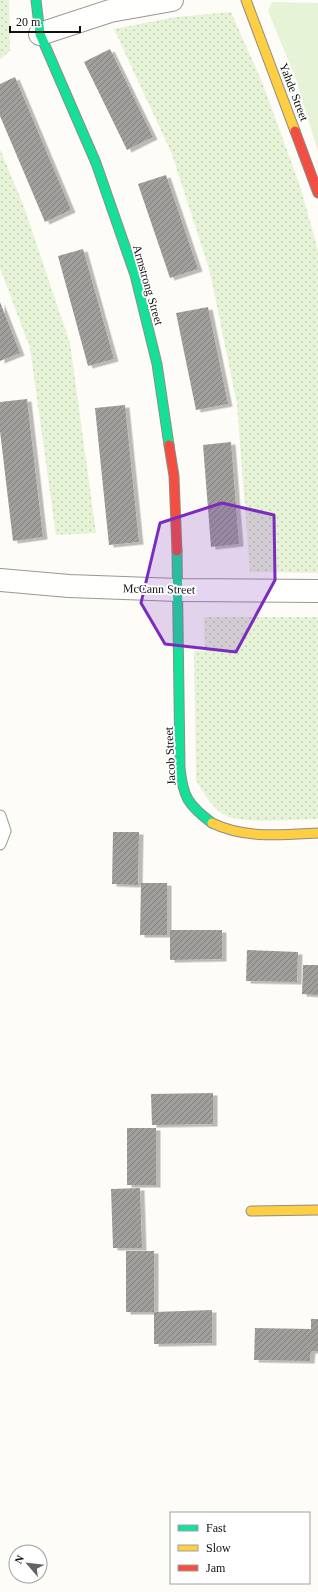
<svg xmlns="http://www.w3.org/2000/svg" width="318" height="1592" font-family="'Times New Roman',serif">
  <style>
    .grass { fill: url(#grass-dots) }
    .park { fill: #e7f3d7 }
    .building { fill: url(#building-hatch); filter: url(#shadow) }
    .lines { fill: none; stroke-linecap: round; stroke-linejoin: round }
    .lane-casing { stroke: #979795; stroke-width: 13 }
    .street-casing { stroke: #979795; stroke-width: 24 }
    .fast-casing { stroke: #8e8d8b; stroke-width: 11 }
    .slow-casing { stroke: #8e8d8b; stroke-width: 11 }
    .jam-casing { stroke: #8e8d8b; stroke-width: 11 }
    .lane { stroke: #fffffe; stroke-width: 11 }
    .street { stroke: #fffffe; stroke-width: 22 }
    .fast { stroke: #16e098; stroke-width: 9 }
    .slow { stroke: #ffcf43; stroke-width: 9 }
    .jam { stroke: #f24e42; stroke-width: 9 }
    .marked { fill: #7b2cbf; fill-opacity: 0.2; stroke: #7b2cbf; stroke-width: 3; stroke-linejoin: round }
    .labels { text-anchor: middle; stroke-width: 4; stroke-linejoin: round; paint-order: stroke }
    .street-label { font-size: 12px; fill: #111; stroke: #fff }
  </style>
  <defs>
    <pattern id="grass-dots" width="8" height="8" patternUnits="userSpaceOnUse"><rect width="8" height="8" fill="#e7f3d7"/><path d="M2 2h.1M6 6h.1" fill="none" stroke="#c5cfb8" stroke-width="1.8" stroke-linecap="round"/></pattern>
    <pattern id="building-hatch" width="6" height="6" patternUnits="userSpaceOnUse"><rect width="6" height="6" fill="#a19f9c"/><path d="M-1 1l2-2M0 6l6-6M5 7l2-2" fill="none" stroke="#82807e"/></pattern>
    <filter id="shadow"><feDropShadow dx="4.5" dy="2.5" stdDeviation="0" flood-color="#0004"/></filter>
  </defs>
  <rect width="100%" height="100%" fill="#fdfcf7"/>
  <path class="grass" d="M0,0H9L10,51L0,59Z
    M231,12L262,82L300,186L318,250V573L250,572L237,404L210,272L172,154L114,29L176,17Z
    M0,149L24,207L70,343L96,533L56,535L30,348L0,268Z
    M204,617H318V819C296,819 240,825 223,814C211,806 203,792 196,780L194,651H205Z"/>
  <path class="park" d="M272,2L318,3V152L296,79L268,11Z"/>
  <path class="building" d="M110,49L153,137L127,150L84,62Z
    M15,77L71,210L45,222L0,116V84Z
    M166,175L198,269L170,278L138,184Z
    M83,249L114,359L88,366L58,256Z
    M0,302L20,353L0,361Z
    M208,307L228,404L196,410L176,313Z
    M27,399L43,537L13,541L0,431V402Z
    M125,405L139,542L109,545L95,408Z
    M231,442L239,544L211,547L203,445Z
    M113,832H139L138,885L112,884Z
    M141,883H167V935H140Z
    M170,930H222V959L170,960Z
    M247,950L298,952L297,982L246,981Z
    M303,965H318V995L302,994Z
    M213,1093V1124L152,1125L151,1094Z
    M127,1128H156V1185H127Z
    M140,1188L142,1248H113L111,1189Z
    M126,1251H154V1312L212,1310V1343L154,1344V1312H126Z
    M311,1319H318V1351H311L310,1361L254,1360L255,1328L311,1329Z"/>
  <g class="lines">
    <g class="lane-casing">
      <path id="lane" d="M0,816L5,831L0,844"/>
    </g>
    <g class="street-casing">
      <path id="street" d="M40,34L110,11L172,0
        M0,580L69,586L178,590L318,591"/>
    </g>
    <g class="fast-casing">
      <path id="fast" d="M36,0L40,34L96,163L135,275L157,364L169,445
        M177,551L180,768C183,797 188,805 212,823"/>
    </g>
    <g class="slow-casing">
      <path id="slow" d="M246,0L295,131
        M212,823C245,839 282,835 318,833
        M251,1211L318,1210"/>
    </g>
    <g class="jam-casing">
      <path id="jam" d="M295,131L318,193
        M169,445L174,476L177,551"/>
    </g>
    <use href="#lane" class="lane"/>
    <use href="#street" class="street"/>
    <use href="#fast" class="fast"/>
    <use href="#slow" class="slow"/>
    <use href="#jam" class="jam"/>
  </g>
  <path class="marked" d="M222,503L274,515L275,580L236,652L165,644L141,603L160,523Z"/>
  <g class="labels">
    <g class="street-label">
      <text transform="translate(294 92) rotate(69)" y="4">Yahde Street</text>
      <text transform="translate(148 285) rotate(74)" y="4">Armstrong Street</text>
      <text transform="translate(159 589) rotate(1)" y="4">McCann Street</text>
      <text transform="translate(170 756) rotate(-93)" y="4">Jacob Street</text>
    </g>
  </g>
  <rect x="170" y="1512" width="140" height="72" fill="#ffffff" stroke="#a0a0a0"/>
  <rect x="178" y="1525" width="20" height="6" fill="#16e098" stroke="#a0a0a0"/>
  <text x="206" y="1532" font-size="12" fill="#111111">Fast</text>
  <rect x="178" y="1545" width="20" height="6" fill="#ffcf43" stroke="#a0a0a0"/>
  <text x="206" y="1552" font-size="12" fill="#111111">Slow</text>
  <rect x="178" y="1565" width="20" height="6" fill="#f24e42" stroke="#a0a0a0"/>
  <text x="206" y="1572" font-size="12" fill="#111111">Jam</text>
  <g transform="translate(28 1564) rotate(298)"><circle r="19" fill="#ffffff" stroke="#a0a0a0"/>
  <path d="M0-3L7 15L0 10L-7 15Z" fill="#646362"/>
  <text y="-6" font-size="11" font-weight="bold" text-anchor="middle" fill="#111111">N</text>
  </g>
  <path d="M10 26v6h70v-6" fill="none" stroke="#111111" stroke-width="2"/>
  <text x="16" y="26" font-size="12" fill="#111111" stroke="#ffffff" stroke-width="3" paint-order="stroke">20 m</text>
</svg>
